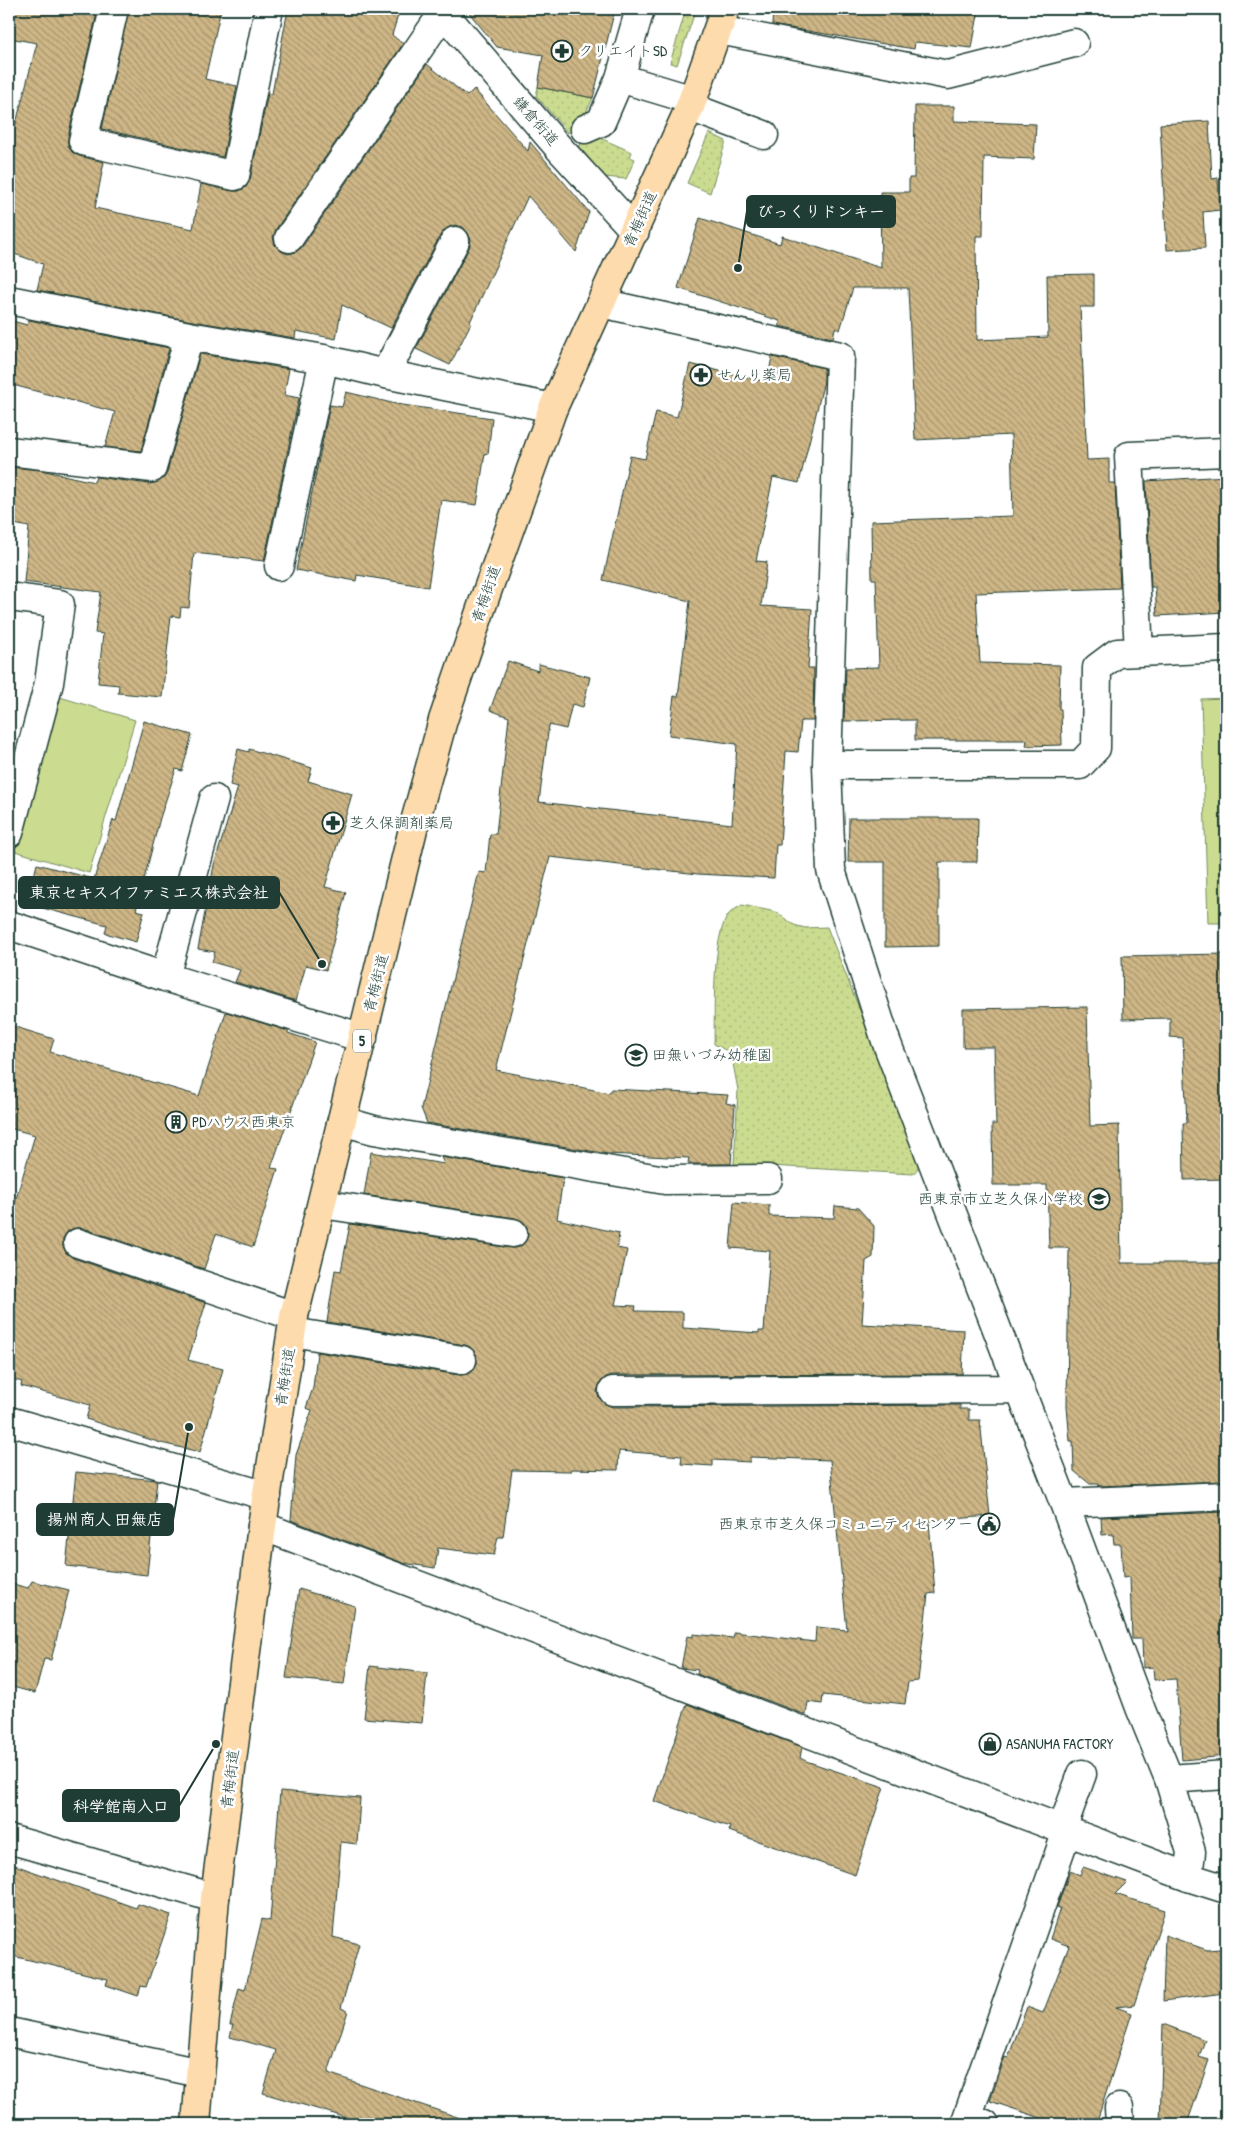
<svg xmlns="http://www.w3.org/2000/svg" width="1235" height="2133" font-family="'Patrick Hand','Klee One',sans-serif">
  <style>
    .grass { fill: url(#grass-dots); stroke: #758c62 }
    .park { fill: #cbdc90; stroke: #758c62 }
    .building { fill: url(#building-back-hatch); stroke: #1f3d34 }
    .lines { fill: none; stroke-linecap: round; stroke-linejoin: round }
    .minor-casing { stroke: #1f3d34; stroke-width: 31 }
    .major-casing { stroke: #1f3d34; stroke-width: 31 }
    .minor { stroke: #fff; stroke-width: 28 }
    .major { stroke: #fedbac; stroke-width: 28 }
    .labels { text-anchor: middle; stroke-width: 5; stroke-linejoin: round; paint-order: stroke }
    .shield { fill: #fff; stroke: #627771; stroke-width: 1 }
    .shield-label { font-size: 14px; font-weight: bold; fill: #1f3d34 }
    .poi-label { font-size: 15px; fill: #1f3d34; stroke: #fff; text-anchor: start }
    .street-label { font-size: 15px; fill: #1f3d34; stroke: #fff }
    .leader { fill: none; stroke: #1f3d34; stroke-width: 2 }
    .callout-dot { fill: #1f3d34; stroke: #fff; stroke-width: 2 }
    .callout { fill: #1f3d34; stroke: #1f3d34; stroke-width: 2 }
    .callout-label { font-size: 16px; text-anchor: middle; font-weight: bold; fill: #fff }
  </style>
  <defs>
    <pattern id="grass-dots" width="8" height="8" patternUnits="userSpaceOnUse" patternTransform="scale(1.25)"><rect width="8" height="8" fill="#cbdc90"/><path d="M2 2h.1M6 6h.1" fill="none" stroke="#aebe7d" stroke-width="1.8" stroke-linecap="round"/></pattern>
    <pattern id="building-back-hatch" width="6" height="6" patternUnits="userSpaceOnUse" patternTransform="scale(1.25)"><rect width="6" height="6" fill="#ceb686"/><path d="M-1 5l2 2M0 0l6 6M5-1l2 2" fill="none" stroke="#a7956e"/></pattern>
  </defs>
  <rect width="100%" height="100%" fill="#fff"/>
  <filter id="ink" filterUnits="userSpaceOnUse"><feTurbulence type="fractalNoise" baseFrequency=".02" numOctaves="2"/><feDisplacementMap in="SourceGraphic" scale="10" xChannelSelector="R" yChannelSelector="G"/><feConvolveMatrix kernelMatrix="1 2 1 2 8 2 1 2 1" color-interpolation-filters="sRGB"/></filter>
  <g filter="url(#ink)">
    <path class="grass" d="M686,9H696L677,65L670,63Z
      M538,87L593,98L580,125L568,133L536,96Z
      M709,133L726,141L710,193L687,183Z
      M591,134L632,152L630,157L635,159L626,179L604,177L579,146Z
      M742,905L776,912L794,925L805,928L827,927L921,1165L913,1174L734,1164L738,1090L731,1053L714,1044C715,1013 711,937 729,914C732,910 738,908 742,905Z"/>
    <path class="park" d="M60,697L135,720L89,873L15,851Z
      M1226,698V923H1208L1201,699Z"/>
    <path class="building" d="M9,9H98L68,137V146L72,152L79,156L104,162L95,208L193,229L201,184L232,191H239L246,187L250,180L268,93L272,94L288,9H400L392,35L403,44L276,229L273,237L275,245L281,251L288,254L296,252L302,247L427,64L467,96L474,89L528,151L530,142L589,212L576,252L528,196L470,322L471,323L450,365L416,349L469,248L471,240L468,233L463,227L455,225L447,228L441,234L391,328L342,305L336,339L296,331L295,338L192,321L37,290L43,264L9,252V150L37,43L9,38Z
      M129,9H221L205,79L237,86L223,157L102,129Z
      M466,9H615L593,98L538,87L543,55L497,47Z
      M773,9H979L972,48L915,42L914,49L772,25Z
      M915,106H954V121L1036,124L1034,159L984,157L983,236H976L977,340L1048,337L1047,275L1094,274V307H1080L1087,460L1109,459V483H1115L1120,588L976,593L980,663L1060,665L1059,709H1061L1062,745L1026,746L1027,740H915V720L844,721L846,668L879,667L876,579H872L871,521L1013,516L1011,435L915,440L908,288H853L840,330L835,328L833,338L779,326L780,321L678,288L700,218L780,244L782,236L881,268L880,192H909V178H914Z
      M1209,121L1212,179L1218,178L1220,210L1203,212L1205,248L1167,250L1160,124Z
      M9,320L27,325L29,320L169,348L141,451L105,447L115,412L9,384Z
      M200,354L289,369L284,395L299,398L264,561L194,553L189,608L181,607L180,617L171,616L162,697L118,693L119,685L98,683L103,634L95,633L101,592L24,582L29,527L9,523V467L41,470L94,482L96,477L150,484L158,482L164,478L167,472Z
      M772,357L824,368V381L799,483L773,477L756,561L767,562L761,606L812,609L808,668H814L813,721H801L798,752L786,751L780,845H776L774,878L698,874L550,857L496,1070L609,1093L611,1089L728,1095L726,1103L735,1105L731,1164H695L688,1163L689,1158L608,1154L427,1123L421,1108L479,872L486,873L490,834H496L509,717L490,710L508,661L538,671L539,664L590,677L583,707L572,704L566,729L549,725L539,802L732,824L737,744L669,735L674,696L678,697L690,601L603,580L630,456L645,459L656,412L677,417L690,364L767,382Z
      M346,392L396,404L492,418L488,454L485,453L477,505L441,500L428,587L357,575L356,581L296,570L330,405L342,407Z
      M1226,476V612L1157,616L1155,587H1151L1146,481Z
      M144,721L192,735L182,771L176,769L160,818L136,910L144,912L136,942L105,933L107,925L27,904L37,864L94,879L113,820L116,821Z
      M238,749L249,752V749L312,768L308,781L352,794L325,887L346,892L326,970L306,965L296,1001L235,982L240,970L212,962L215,952L198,949L214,865L238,787L230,785Z
      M849,818H978L977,862H939V946L885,947V862H848Z
      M1226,954V1179L1184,1180L1183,1123H1187L1183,1038L1170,1037V1018L1123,1019L1122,956Z
      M1087,1007L1090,1126L1119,1125L1121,1263H1226V1481L1099,1486L1098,1484H1090L1074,1471L1073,1441H1070L1067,1407L1069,1248H1049L1047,1185H993L992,1124H996L994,1047H963V1009Z
      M226,1012L288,1031V1033L315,1042L271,1168L278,1169L253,1247L216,1234L204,1269L83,1228H74L68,1231L63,1238V1246L66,1253L73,1258L206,1303L188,1360L223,1369L200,1452L161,1443L86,1419L90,1405L21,1386L22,1382L9,1378V1222L35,1135L9,1128V1025L54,1039L50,1052L199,1096Z
      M371,1152L444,1164L441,1157L563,1178L557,1219L619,1233L617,1248L627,1250L615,1305L636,1306L635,1311L683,1312V1328L759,1333V1331H764L770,1251L730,1248L734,1202L769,1205V1216L834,1218L835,1206L858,1208L874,1226L873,1257L866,1261L862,1324L964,1330L962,1374L613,1375L606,1377L600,1383L597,1392L599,1398L605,1404L613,1407L960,1405V1409H969V1420H980L990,1516L929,1521L935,1593L928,1594L918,1681L908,1682L905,1704L823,1695L822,1704L808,1702L806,1715L697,1674L698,1670L681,1668L687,1636L693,1637V1634L733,1638L734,1632L815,1642L816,1627L847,1630L830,1460L750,1457V1462L713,1460V1466L681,1464L682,1456L619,1451L618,1470L571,1469V1471L512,1470L503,1537H498L494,1555L438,1548L435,1568L403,1563L291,1520L296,1455L312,1410L306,1408L313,1388L317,1352L459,1375L468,1374L474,1370L477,1363L476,1354L471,1348L465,1345L327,1322L335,1270L341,1271L350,1224L511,1248L519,1247L525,1242L528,1236L527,1227L522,1221L515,1218L364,1195Z
      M76,1472L157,1480L147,1575L66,1566Z
      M1226,1512V1756L1182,1760L1176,1679L1154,1680L1153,1667L1143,1668L1142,1639H1132L1130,1577L1123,1578L1121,1544H1114L1113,1534L1102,1535L1101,1517Z
      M32,1581L69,1590L51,1660L44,1659L35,1693L9,1686V1583L28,1588Z
      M299,1589L355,1606L344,1684L286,1678Z
      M370,1666L427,1673L422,1723L364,1718Z
      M687,1704L802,1747L800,1758L806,1761L884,1787L855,1875L729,1831L730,1827L654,1801Z
      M280,1791L360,1798L357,1844L341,1842L333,1937L359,1944L341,2008L348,2011L328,2073L463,2119L462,2124H368L263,2093L276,2050L230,2037L233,2025H230L239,1988L245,1990L262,1919L270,1921Z
      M9,1863L136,1908L138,1904L171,1915L146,1987L141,1986L138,1996L106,1985L108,1979L9,1955Z
      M1083,1867L1127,1882L1115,1894L1165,1910L1134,2005L1116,2007L1132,2013L1096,2124H1059L990,2101L1005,2057L1008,2058L1027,2007L1043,2013L1069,1946L1050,1939L1060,1908L1057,1907L1070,1871L1080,1875Z
      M1165,1935L1207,1950L1220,1949L1224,1993L1163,2001Z
      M1163,2024L1205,2040L1199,2057L1209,2060L1187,2124H1160Z"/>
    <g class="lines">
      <g class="minor-casing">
        <path id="minor" d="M114,9L83,141L235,176L269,9
          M440,9L559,148L635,231
          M640,9L620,78L693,100
          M719,30L948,75L1074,43
          M690,107L764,135
          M585,129L601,122L620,78
          M289,238L443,13
          M9,300L189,336L324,359L385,374L553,408
          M601,303L840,356L827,765L831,870L886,1041L1064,1503L1141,1710L1169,1779L1191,1852L1188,1877
          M385,374L455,241
          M9,451L152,468L189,336
          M279,566L324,359
          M9,597L60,604L49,683L9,833
          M1139,652L1129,456L1226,452
          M827,765H1080L1096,748L1097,668L1117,653L1226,648
          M9,925L165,977L363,1038
          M165,977L214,799
          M342,1121L374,1130L665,1180L768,1179
          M322,1204L513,1233
          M78,1243L294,1316
          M292,1332L462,1360
          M613,1391L1020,1389
          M9,1421L267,1496
          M1064,1503L1226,1496
          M262,1526L1188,1877L1226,1889
          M1169,1779L1226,1775
          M1062,1829L1082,1774
          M9,1839L215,1898
          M9,2032L200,2073
          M1119,2108L1120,2124
          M985,2124L967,2118L1067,1831"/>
      </g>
      <g class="major-casing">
        <path id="major" d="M196,2124L215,1898L225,1816L262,1526L294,1316L413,829L443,720L484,600L553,408L690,107L725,9"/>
      </g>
      <use href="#minor" class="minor"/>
      <use href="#major" class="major"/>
    </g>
  </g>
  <defs>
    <g id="pharmacy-ring" transform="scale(1.125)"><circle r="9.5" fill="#fff" stroke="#1f3d34" stroke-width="1.5"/><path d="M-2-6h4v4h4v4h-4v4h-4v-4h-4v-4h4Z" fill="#1f3d34"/></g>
    <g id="school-ring" transform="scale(1.125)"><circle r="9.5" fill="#fff" stroke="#1f3d34" stroke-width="1.5"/><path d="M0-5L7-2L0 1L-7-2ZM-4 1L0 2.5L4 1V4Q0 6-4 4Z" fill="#1f3d34"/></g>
    <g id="building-ring" transform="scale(1.125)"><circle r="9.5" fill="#fff" stroke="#1f3d34" stroke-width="1.5"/><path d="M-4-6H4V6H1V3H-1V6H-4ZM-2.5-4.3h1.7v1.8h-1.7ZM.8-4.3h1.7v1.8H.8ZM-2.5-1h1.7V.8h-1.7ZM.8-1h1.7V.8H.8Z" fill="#1f3d34"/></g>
    <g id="civic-ring" transform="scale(1.125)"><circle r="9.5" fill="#fff" stroke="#1f3d34" stroke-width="1.5"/><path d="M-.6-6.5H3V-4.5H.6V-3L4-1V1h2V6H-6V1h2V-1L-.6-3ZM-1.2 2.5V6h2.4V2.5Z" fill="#1f3d34"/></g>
    <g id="shop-ring" transform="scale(1.125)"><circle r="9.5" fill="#fff" stroke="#1f3d34" stroke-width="1.5"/><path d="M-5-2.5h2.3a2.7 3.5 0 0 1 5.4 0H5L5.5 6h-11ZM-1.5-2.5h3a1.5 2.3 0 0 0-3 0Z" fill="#1f3d34"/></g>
  </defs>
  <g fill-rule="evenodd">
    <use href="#pharmacy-ring" x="562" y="51"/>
    <use href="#pharmacy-ring" x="701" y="375"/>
    <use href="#pharmacy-ring" x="333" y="823"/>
    <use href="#school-ring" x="636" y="1055"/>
    <use href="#building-ring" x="176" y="1122"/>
    <use href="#school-ring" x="1099" y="1199"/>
    <use href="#civic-ring" x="989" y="1524"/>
    <use href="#shop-ring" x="990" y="1744"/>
  </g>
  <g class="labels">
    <rect class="shield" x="353" y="1029.5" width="18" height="23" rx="4"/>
    <g class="shield-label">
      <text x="362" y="1046">5</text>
    </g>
    <g class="poi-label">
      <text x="578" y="56">クリエイトSD</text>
      <text x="717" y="380">せんり薬局</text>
      <text x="349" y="828">芝久保調剤薬局</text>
      <text x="652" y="1060">田無いづみ幼稚園</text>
      <text x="192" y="1127">PDハウス西東京</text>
      <text x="1083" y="1204" text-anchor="end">西東京市立芝久保小学校</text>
      <text x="973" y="1529" text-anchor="end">西東京市芝久保コミュニティセンター</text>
      <text x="1006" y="1749">ASANUMA FACTORY</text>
    </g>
    <g class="street-label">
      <text transform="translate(536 121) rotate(49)" y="5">鎌倉街道</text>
      <text transform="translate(640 219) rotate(-66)" y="5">青梅街道</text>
      <text transform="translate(486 594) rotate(-71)" y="5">青梅街道</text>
      <text transform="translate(376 983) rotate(-76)" y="5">青梅街道</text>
      <text transform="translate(285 1377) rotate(-81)" y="5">青梅街道</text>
      <text transform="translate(230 1779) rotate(-83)" y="5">青梅街道</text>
    </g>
  </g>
  <path class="leader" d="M738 268L747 211M322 964L279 892M189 1427L173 1520M216 1744L179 1806"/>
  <g class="callout-dot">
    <circle cx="738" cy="268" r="5"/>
    <circle cx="322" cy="964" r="5"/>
    <circle cx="189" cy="1427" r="5"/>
    <circle cx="216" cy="1744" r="5"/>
  </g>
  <g class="callout">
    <rect x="747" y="196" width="148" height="31" rx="5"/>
    <rect x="19" y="877" width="260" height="31" rx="5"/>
    <rect x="37" y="1504" width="136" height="31" rx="5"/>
    <rect x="63" y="1790" width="116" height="31" rx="5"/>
  </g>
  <g class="callout-label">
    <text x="821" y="217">びっくりドンキー</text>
    <text x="149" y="898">東京セキスイファミエス株式会社</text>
    <text x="105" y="1525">揚州商人 田無店</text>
    <text x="121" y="1812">科学館南入口</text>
  </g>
  <rect width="1235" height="2133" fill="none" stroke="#fff" stroke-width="30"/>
  <rect x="15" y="15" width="1205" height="2103" fill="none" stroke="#1f3d34" stroke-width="2" filter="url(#ink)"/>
</svg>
